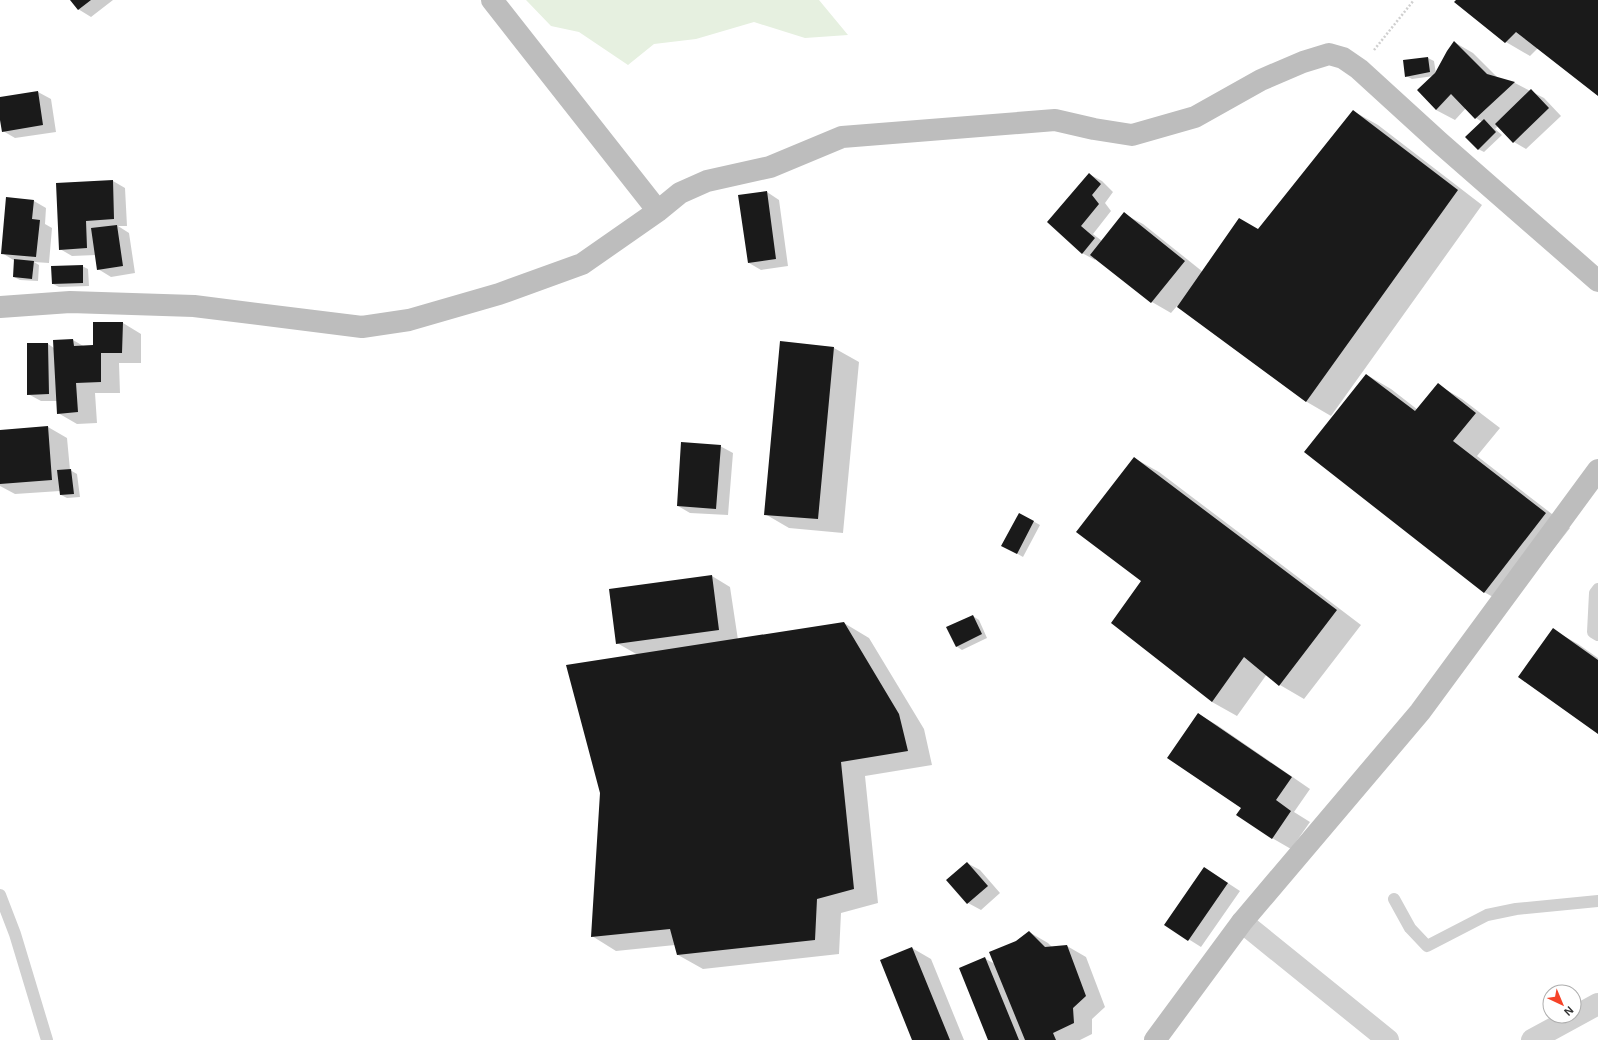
<svg xmlns="http://www.w3.org/2000/svg" width="1598" height="1040" font-family="Helvetica,sans-serif">
  <style>
    .green { fill: #e6f0e0 }
    .shadow { fill: #0003 }
    .building { fill: #1a1a1a }
    .lines { fill: none; stroke-linecap: round; stroke-linejoin: round }
    .path { stroke: #d0d0d0; stroke-width: 2.5; stroke-dasharray: 2 2; stroke-linecap: butt }
    .lane { stroke: #d0d0d0; stroke-width: 12 }
    .street { stroke: #d0d0d0; stroke-width: 22 }
    .secondary { stroke: #bdbdbd; stroke-width: 22 }
  </style>
  <rect width="100%" height="100%" fill="#fff"/>
  <path class="green" d="M526,0H819L848,35L805,38L754,22L696,39L654,44L628,65L579,32L551,26Z"/>
  <path class="shadow" d="M72,0H113L91,17L78,9Z
    M1457,0H1598V95L1538,48L1530,56L1506,42Z
    M1454,42L1473,53L1498,78L1515,83L1544,98L1561,116L1526,149L1514,142L1498,126L1495,129L1502,135L1484,152L1478,149L1482,122L1476,118L1466,108L1455,120L1436,110L1434,76L1412,79L1406,76L1428,58L1434,61L1436,74Z
    M38,92L51,99L56,132L15,138L3,131L0,114V98Z
    M1353,111L1378,125L1482,205L1331,416L1307,402L1177,306L1171,313L1152,302L1096,258L1095,260L1082,253L1049,222L1089,174L1102,181L1113,192L1105,203L1111,211L1093,234L1102,241L1124,214L1143,224L1203,272L1258,230Z
    M113,181L125,188L127,226H118L129,233L135,273L111,277L98,269L96,255L72,256L60,249Z
    M767,192L779,200L788,266L761,270L749,263Z
    M34,201L46,208L45,224L52,228L49,263L34,262L39,265L38,281L20,280L14,277L15,261L2,253Z
    M82,266L88,269L89,286L59,287L53,284Z
    M123,323L141,334V363H119L120,393H95L97,423L77,424L58,413L57,401H41L28,394V344H48L54,348V341L73,340L85,347L94,346Z
    M781,343L834,348L859,362L843,533L789,528L765,514Z
    M1367,375L1391,389L1418,410L1438,385L1462,399L1500,428L1477,456L1570,528L1509,606L1484,592Z
    M48,427L67,438L70,470L77,474L80,497L67,498L61,495L60,491L15,494L0,486V431Z
    M720,446L733,453L728,515L690,513L678,506Z
    M1134,458L1159,472L1361,625L1304,699L1280,685L1267,674L1237,716L1212,702L1142,580Z
    M1020,514L1040,525L1023,557L1002,545Z
    M712,576L730,587L738,640L844,623L869,638L924,729L932,765L865,776L878,903L841,913L839,954L703,969L678,955L675,945L616,951L592,936L638,655L617,643Z
    M973,616L979,620L987,638L962,650L956,646Z
    M1553,630L1578,644L1598,658V732Z
    M1198,714L1217,725L1310,789L1294,812L1310,822L1291,849L1272,838L1242,808Z
    M967,863L980,870L1000,893L981,910L968,903Z
    M1205,868L1240,891L1201,947L1166,925Z
    M1029,932L1048,943L1052,947L1067,946L1086,957L1105,1007L1092,1019V1034L1080,1040H989L984,958L995,964L1016,941Z
    M912,948L931,959L964,1040H913Z"/>
  <path class="building" d="M70,0H91L78,10Z
    M1456,0H1598V96L1516,32L1505,43L1454,2Z
    M1454,41L1487,74L1515,82L1475,119L1451,94L1436,110L1417,90L1435,73L1447,51Z
    M1428,57L1430,72L1405,77L1403,60Z
    M1531,89L1549,108L1513,143L1495,124Z
    M38,91L43,125L2,132L0,120V97Z
    M1353,110L1458,190L1306,402L1177,307L1239,218L1258,229Z
    M1484,119L1496,132L1478,150L1465,137Z
    M1089,173L1101,184L1092,195L1099,204L1081,226L1095,238L1082,254L1047,222Z
    M113,180L114,219L86,221L87,248L59,250L56,183Z
    M767,191L776,259L748,263L738,195Z
    M6,197L34,200L32,219L40,220L36,257L1,254Z
    M1124,212L1185,261L1151,303L1090,255Z
    M117,225L123,266L97,270L91,228Z
    M14,259L34,261L32,279L13,277Z
    M83,265V283L52,284L51,266Z
    M93,322H123L122,353H101V382L76,383L78,412L57,414L53,340L73,339L74,346L93,345Z
    M780,341L834,347L818,519L764,515Z
    M27,343H48L49,394L27,395Z
    M1366,374L1415,411L1438,383L1476,413L1453,441L1546,513L1484,593L1304,452Z
    M48,426L52,480L0,484V430Z
    M681,442L721,445L716,509L677,506Z
    M1134,457L1337,610L1279,686L1244,657L1212,702L1111,623L1141,581L1076,532Z
    M71,469L74,494L60,495L57,470Z
    M1019,513L1034,521L1017,554L1001,546Z
    M712,575L719,630L616,644L609,589Z
    M973,615L982,634L956,647L946,627Z
    M844,622L899,714L908,751L841,762L854,889L817,899L815,940L677,955L670,929L591,937L600,793L566,665Z
    M1553,628L1598,660V734L1518,677Z
    M1198,713L1292,777L1276,800L1291,811L1272,839L1236,815L1241,808L1167,758Z
    M967,862L988,886L967,904L946,880Z
    M1204,867L1228,883L1188,941L1164,925Z
    M1029,931L1045,947L1067,945L1086,996L1073,1008L1074,1023L1053,1033L1056,1040H1025L989,952L1016,941Z
    M912,947L950,1040H912L880,960Z
    M985,957L1019,1040H988L959,968Z"/>
  <g class="lines">
    <path class="path" d="M1374,50L1414,0"/>
    <path class="lane" d="M1598,589L1595,593L1593,632L1598,635
      M0,895L15,934L47,1040
      M1394,899L1410,928L1427,946L1487,915L1516,909L1598,901"/>
    <path class="street" d="M1242,922L1388,1040
      M1532,1040L1598,1004"/>
    <path class="secondary" d="M492,0L658,211
      M0,307L70,302L194,306L362,327L409,320L499,294L582,264L658,211L680,193L707,181L770,167L842,137L1055,120L1094,129L1132,135L1195,117L1261,80L1303,62L1329,54L1343,58L1359,69L1439,142L1598,281
      M1155,1040L1242,922L1420,712L1598,470"/>
  </g>
  <g transform="translate(1562 1004) rotate(136)"><circle r="19" fill="#ffffff" stroke="#adadad"/>
  <path d="M0-3L7 15L0 10L-7 15Z" fill="#f64328"/>
  <text y="-6" font-size="11" font-weight="bold" text-anchor="middle" fill="#333333">N</text>
  </g>
</svg>
